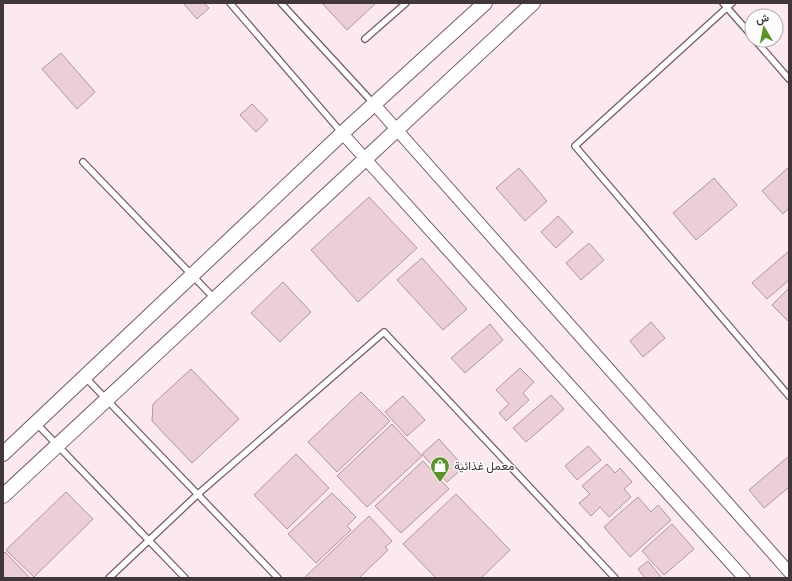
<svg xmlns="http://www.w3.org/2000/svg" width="792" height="581" font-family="'PT Sans Narrow',Vazirmatn,sans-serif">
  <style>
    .building { fill: #ebced6; stroke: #b1959d }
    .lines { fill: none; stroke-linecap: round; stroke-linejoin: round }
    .service-casing { stroke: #765d64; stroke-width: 8 }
    .minor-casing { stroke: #765d64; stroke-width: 13 }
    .tertiary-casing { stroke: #765d64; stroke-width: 16 }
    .service { stroke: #fff; stroke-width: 5.5 }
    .minor { stroke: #fff; stroke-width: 11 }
    .tertiary { stroke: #fff; stroke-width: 14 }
    .labels { text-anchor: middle; stroke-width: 3; stroke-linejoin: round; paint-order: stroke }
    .poi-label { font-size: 12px; fill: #413639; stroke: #fcfcfc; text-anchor: start }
  </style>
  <rect width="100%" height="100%" fill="#fbe9ee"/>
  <path class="building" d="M183,3H204L209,8L197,19Z
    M322,3H376L347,30Z
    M61,53L95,92L77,109L42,69Z
    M252,104L268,120L256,132L240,115Z
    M789,167V208L783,214L762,191Z
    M519,168L547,201L525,221L496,188Z
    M714,178L737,205L696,240L673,213Z
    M369,197L417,248L358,302L311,250Z
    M558,216L573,232L556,248L541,232Z
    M589,243L604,260L581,280L566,263Z
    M789,251V280L767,299L752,283Z
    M422,258L467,309L443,330L397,280Z
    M283,282L311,312L280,342L251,313Z
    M789,288V322L772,305Z
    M651,322L665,338L643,357L630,341Z
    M490,324L503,340L465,373L451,358Z
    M520,368L534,382L523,393L529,400L506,421L499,413L509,404L496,390Z
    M191,369L239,419L192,463L152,421L153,404Z
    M361,392L390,421L337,472L308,442Z
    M551,395L564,409L526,442L513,428Z
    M403,396L425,420L407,436L385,412Z
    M392,424L422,456L367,507L337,476Z
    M439,439L464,467L447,482L422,454Z
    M588,446L601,460L577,480L565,466Z
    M296,454L329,488L287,529L254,495Z
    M789,456V487L764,508L749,490Z
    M423,461L449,489L401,533L375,506Z
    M607,464L615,473L620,468L632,482L624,489L631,497L609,517L600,507L591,516L579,503L590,494L582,486Z
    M66,492L93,519L34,577L6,550Z
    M332,493L356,517L347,526L351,530L316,563L288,534Z
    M456,494L510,550L481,578H436L403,544Z
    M638,497L651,512L658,505L671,520L630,557L604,527Z
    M369,516L392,541L385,547L388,550L359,578H304Z
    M672,524L694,549L664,575L642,551Z
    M5,552L30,578H3V554Z
    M648,561L662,578H645L638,569Z"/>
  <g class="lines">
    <g class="service-casing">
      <path id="service" d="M230,3L342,133
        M281,3L374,104
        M723,3L752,36
        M732,3L575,146L789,396
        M365,39L406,3
        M755,40L789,79
        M83,162L214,298
        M85,377L278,578
        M36,423L185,578
        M109,578L198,494L384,332L615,578"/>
    </g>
    <g class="minor-casing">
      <path id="minor" d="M374,104L789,572
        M342,133L744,578"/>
    </g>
    <g class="tertiary-casing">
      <path id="tertiary" d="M3,454L350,126L485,3
        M3,496L533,3"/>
    </g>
    <use href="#service" class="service"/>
    <use href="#minor" class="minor"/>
    <use href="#tertiary" class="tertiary"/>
  </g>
  <defs>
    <g id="shop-pin" transform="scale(1)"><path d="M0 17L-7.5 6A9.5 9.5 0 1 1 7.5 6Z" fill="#5b922c" stroke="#fcfcfc"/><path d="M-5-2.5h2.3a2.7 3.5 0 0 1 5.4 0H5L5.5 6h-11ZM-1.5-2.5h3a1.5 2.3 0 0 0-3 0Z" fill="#fff"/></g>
  </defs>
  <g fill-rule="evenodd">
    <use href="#shop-pin" x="440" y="466"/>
  </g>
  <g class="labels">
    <g class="poi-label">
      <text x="454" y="470">معمل غذائية</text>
    </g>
  </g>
  <rect width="792" height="581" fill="none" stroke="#413639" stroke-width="8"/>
  <g transform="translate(764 28) rotate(350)"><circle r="19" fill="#fcfcfc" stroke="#b1adae"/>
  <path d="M0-3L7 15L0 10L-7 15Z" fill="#5b922c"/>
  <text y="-6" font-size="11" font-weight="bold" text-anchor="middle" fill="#413639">ش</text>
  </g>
</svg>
